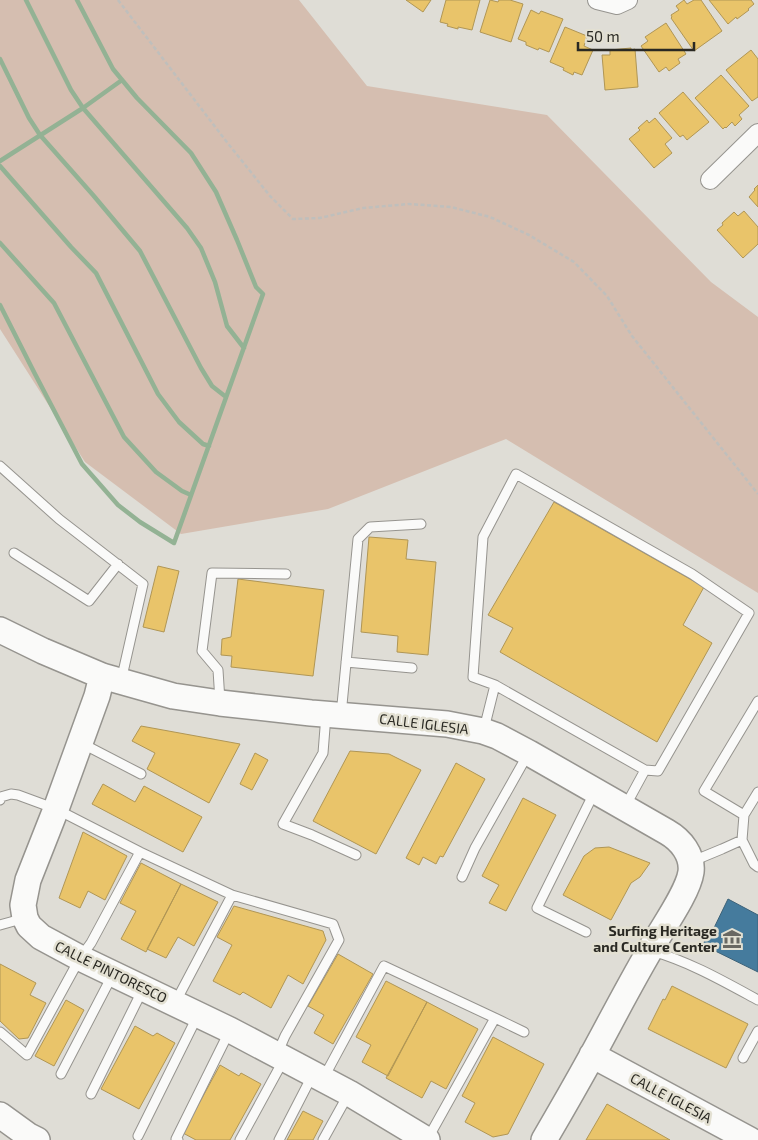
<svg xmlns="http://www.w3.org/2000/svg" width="758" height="1140" font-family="'Exo 2',sans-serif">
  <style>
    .green { fill: #d5beb0 }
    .homes { fill: #e9c46a; stroke: #b09655 }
    .public { fill: #457b9d; stroke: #3d6278 }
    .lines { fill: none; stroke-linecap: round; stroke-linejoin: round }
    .stream { stroke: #93b294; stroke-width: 4.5 }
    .lane-casing { stroke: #96948f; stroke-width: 11 }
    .street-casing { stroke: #96948f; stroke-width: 20 }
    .secondary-casing { stroke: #96948f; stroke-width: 28 }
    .path { stroke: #bfbfbc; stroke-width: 2.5; stroke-dasharray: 4 2.5; stroke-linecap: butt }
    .lane { stroke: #fafaf9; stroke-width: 9 }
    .street { stroke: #fafaf9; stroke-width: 18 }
    .secondary { stroke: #fafaf9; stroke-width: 25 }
    .labels { text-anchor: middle; stroke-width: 5; stroke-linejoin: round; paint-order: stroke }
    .street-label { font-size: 14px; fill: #2a2923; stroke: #e3e0d2 }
    .poi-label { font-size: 14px; font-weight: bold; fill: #2a2923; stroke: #e3e0d2; text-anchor: end }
  </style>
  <rect width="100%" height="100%" fill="#dfddd6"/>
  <path class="green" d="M0,0H299L367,86L547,115L711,282L758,317V593L506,439L328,509L181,534L85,462L0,329Z"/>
  <path class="homes" d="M406,0H431L423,12Z
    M446,0H480L472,30L458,27V29L447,26L448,24L440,22Z
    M490,0L498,2L499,0H510L523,4L511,42L480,32Z
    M684,0L687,4L694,0H701L722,31L694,51L671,18L672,17L671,15L679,10L676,6Z
    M709,0H751L754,4L748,9L749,10L737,19L736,17L728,24Z
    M531,10L539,14L541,11L563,19L549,52L539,48L538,50L526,45V42L518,39Z
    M666,23L686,54L678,59L680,63L669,71L666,67L659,72L641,46L648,41L645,37Z
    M565,27L587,36L584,46L593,50L582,75L574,72L573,75L563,70L564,68L550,62Z
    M631,48V50L635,49L638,87L605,90L602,55H610V50Z
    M751,50L758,59V97L752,101L726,70Z
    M721,75L749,106L739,115L742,119L735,126L732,122L726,128L725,127L723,129L695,98Z
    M683,92L709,122L687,140L683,135L680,137L659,113Z
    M655,118L672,138L665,144L672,153L654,168L629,139L640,130L638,128L647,120L649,123Z
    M758,185V207L749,197L755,190L754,189Z
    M744,211L758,227V244L743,258L717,230L723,225L722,223L734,212L738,216Z
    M554,502L704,587L683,625L712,643L657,742L500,652L513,628L488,615Z
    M369,537L408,540L406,559L436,562L428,655L397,652L398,636L361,632Z
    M158,566L179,571L164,632L143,627Z
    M238,579L324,590L313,676L231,667L232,656L221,655L222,639L231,637Z
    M141,726L240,744L209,803L147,769L155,753L132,741Z
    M350,751L389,754L421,770L376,854L313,821Z
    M255,753L268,760L252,790L240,784Z
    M456,763L485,779L443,857L440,856L436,864L423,857L419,865L406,858Z
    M103,784L135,802L144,786L202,817L183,852L92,804Z
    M523,798L556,815L506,911L489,903L499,885L482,876Z
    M83,832L127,856L105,900L88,891L80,908L59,898Z
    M609,847L650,863L640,877L631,883L611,920L563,895L584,856L595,848Z
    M141,863L181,884L146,952L121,939L136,911L120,903Z
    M181,884L218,902L194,946L178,937L166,958L147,949Z
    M234,906L323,931L326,940L303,984L288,975L271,1008L243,992L240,995L213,981L232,945L217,937Z
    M338,954L373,974L333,1044L314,1033L324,1015L308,1006Z
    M0,964L36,983L30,995L46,1003L28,1038L19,1039L0,1021Z
    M386,981L427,1002L388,1076L362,1062L371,1045L356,1037Z
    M672,986L748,1024L726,1068L648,1029L663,999L665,1000Z
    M66,1000L84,1010L54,1066L35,1056Z
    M427,1002L478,1029L446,1089L431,1081L422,1098L386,1078Z
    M135,1026L153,1036L157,1033L175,1043L139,1109L101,1089Z
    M493,1037L544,1064L508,1134L493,1137L465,1122L475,1103L462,1096Z
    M220,1065L239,1076L241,1073L261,1084L230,1140H196L183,1133Z
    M607,1104L670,1140H586Z
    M303,1111L323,1121L313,1140H287Z"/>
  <path class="public" d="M728,899L758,915V972L703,945L708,932H712Z"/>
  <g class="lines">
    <path class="stream" d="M26,0L71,90L83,108L187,228L201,248L215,282L227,326L244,348
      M0,59L29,118L40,135L93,195L140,251L201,368L212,386L226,397
      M0,161L83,108L122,80
      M0,166L71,247L96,273L158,394L179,422L203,444L209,446
      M0,243L54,303L124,437L156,472L182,491L191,495
      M0,305L35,374L82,464L118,505L140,522L174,543L263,294L256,287L237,240L216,192L191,153L137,98L113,69L77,0"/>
    <g class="lane-casing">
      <path id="lane" d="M0,466L59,519L143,584L121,681
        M14,553L89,601L118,564
        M346,662L412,668
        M495,685L645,770
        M220,701L218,670L202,651L212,573L286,574
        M326,715L323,753L283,824L312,835L356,855
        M341,715L358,539L370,527L421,524
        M484,729L495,685L473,677L483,537L516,474L692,574L749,613L658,771L645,770L626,805
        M83,744L141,774
        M0,800L1,797L11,794L18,795L56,809L140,852L232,895
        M744,815L704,791L758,701
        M742,840L754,864L758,867
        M693,861L722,849L742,840L744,815L758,792
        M462,877L475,848L528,754
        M0,925L25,918
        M586,932L537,908L594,793
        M652,951C690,962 723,981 758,1000
        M175,1003L232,895L333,924L339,940L285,1036L278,1052
        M495,1018L524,1032
        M0,1032L27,1055L80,958L91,943L140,852
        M743,1058L758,1031
        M61,1074L113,974
        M323,1079L384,966L495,1018L427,1140
        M91,1094L143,989
        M138,1136L197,1017
        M178,1140L176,1139L229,1032
        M240,1140L283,1061
        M279,1140L312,1076
        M323,1140L348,1095"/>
    </g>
    <g class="street-casing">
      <path id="street" d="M597,0L617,5L628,0
        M710,180L758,133"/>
    </g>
    <g class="secondary-casing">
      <path id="secondary" d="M0,630L43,651L102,676L173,696L220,703L311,713L447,724L483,731L497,736L529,753L667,832C681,840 693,855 691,872C688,893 661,930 650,950C630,984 612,1019 593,1054C577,1083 561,1111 544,1140
        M102,676L97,696L56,809L28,880L23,905L25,918L29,926L41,937L80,958L230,1030L349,1093L427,1140
        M592,1055L750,1140
        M0,1115L29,1136L37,1140"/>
    </g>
    <path class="path" d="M118,0L226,141L270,196L293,219L320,218L363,208L409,204L451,207L490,217L529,235L574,262L607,296L632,336L758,494"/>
    <use href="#lane" class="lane"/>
    <use href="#street" class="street"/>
    <use href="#secondary" class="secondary"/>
  </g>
  <defs>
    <g id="museum-bare" transform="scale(1.5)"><path d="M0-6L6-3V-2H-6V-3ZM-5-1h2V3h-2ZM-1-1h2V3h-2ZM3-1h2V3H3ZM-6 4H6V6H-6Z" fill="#696862" stroke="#e3e0d2" stroke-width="2.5" paint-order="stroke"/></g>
  </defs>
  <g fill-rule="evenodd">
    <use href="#museum-bare" x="732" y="939"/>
  </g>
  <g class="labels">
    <g class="street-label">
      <text transform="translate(424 724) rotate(7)" y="5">CALLE IGLESIA</text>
      <text transform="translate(111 972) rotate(26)" y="5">CALLE PINTORESCO</text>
      <text transform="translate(671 1098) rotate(28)" y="5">CALLE IGLESIA</text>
    </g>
    <g class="poi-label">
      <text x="717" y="936">Surfing Heritage<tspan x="717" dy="16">and Culture Center</tspan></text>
    </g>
  </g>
  <path d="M578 42v8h116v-8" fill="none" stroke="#2a2923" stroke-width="2.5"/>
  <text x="586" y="42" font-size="15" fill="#2a2923" stroke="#e3e0d2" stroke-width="4" paint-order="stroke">50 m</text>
</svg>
